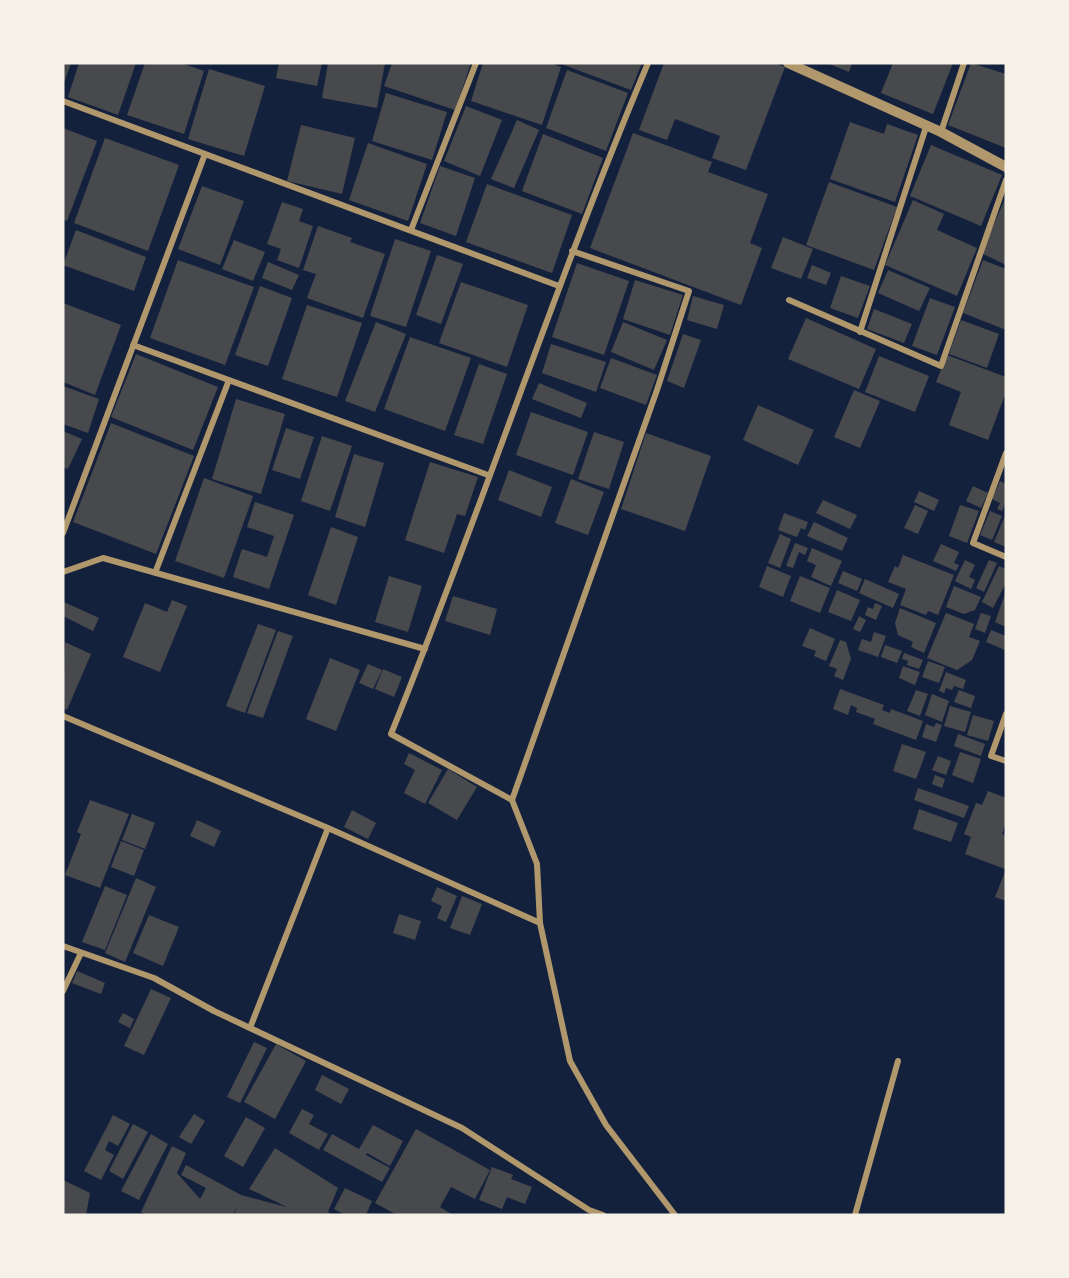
<svg xmlns="http://www.w3.org/2000/svg" width="1069" height="1278" font-family="'Exo 2',sans-serif">
  <style>
    .building { fill: #48494c }
    .lines { fill: none; stroke-linecap: round; stroke-linejoin: round }
    .minor { stroke: #b1986c; stroke-width: 6 }
    .tertiary { stroke: #b1986c; stroke-width: 10 }
  </style>
  <rect width="100%" height="100%" fill="#14213d"/>
  <path class="building" d="M63,63H71L63,86Z
    M79,63H136L118,115L68,97Z
    M145,63H181L204,71L184,134L127,115Z
    M279,63H322L317,86L276,78Z
    M328,63H385L377,108L322,98Z
    M392,63H471L455,110L384,86Z
    M483,63H550L561,67L542,125L471,101Z
    M565,63H642L631,90L564,65Z
    M664,63H775L785,67L746,170L712,158L720,136L675,119L667,140L639,130Z
    M827,63H852L849,72Z
    M893,63H953L933,114L881,93Z
    M971,63L1006,74V148L948,125Z
    M209,69L265,86L244,156L188,139Z
    M567,70L628,93L606,151L546,128Z
    M386,93L447,112L432,160L372,141Z
    M466,106L502,120L480,176L444,161Z
    M517,120L539,130L514,188L491,179Z
    M850,122L884,134L887,124L918,135L895,202L830,179Z
    M301,125L355,138L342,194L287,181Z
    M63,128L97,141L67,221L63,219Z
    M633,133L712,162L708,172L768,194L750,243L762,248L741,305L590,248Z
    M543,134L603,158L582,214L522,191Z
    M105,138L179,165L148,251L74,223Z
    M368,143L427,164L408,221L349,200Z
    M931,145L1002,175L981,226L910,196Z
    M440,166L475,178L456,236L420,223Z
    M829,182L897,207L874,270L806,245Z
    M487,184L572,215L552,273L466,242Z
    M202,186L244,201L220,265L178,249Z
    M1006,197V265L981,253Z
    M913,200L944,214L937,230L977,248L957,296L885,265Z
    M282,202L303,209L299,221L313,226L299,268L277,260L281,249L267,244Z
    M318,226L352,238L350,242L385,254L363,318L307,298L316,274L303,270Z
    M76,230L146,257L134,291L63,265Z
    M783,237L813,249L801,279L771,268Z
    M395,239L431,251L406,327L370,316Z
    M234,240L265,252L253,281L222,269Z
    M437,255L463,264L441,324L416,315Z
    M178,260L254,287L225,365L150,338Z
    M983,260L1006,269V330L963,313Z
    M268,262L299,275L292,290L262,278Z
    M577,263L629,281L604,355L552,337Z
    M812,265L831,273L826,285L807,278Z
    M888,270L930,288L919,311L878,293Z
    M841,276L870,286L858,318L830,308Z
    M635,280L683,295L670,335L623,319Z
    M461,282L528,305L507,367L439,343Z
    M260,286L292,298L268,366L235,355Z
    M693,296L724,305L717,329L687,320Z
    M930,298L955,307L937,355L912,346Z
    M63,303L121,325L95,395L63,382Z
    M307,305L362,323L337,397L282,379Z
    M874,309L912,324L904,343L867,329Z
    M806,318L876,349L859,389L788,359Z
    M961,320L999,334L987,368L949,354Z
    M376,322L406,334L375,412L345,401Z
    M623,322L667,340L654,370L611,352Z
    M683,334L701,340L684,388L667,381Z
    M410,337L471,358L445,431L384,409Z
    M551,344L606,362L596,392L542,373Z
    M136,354L218,387L193,450L111,417Z
    M947,355L1006,377V392L988,440L949,425L961,392L936,382Z
    M879,356L929,376L915,412L865,392Z
    M611,358L657,375L646,405L600,388Z
    M479,364L507,374L483,444L454,435Z
    M539,383L587,403L581,418L532,399Z
    M63,386L99,399L88,433L63,424Z
    M854,390L880,401L860,448L834,437Z
    M236,399L285,414L261,494L212,479Z
    M758,405L814,430L798,465L743,440Z
    M531,412L588,432L573,475L516,455Z
    M111,423L194,456L156,554L73,522Z
    M286,428L314,437L300,479L272,470Z
    M63,431L82,439L68,469L63,467Z
    M594,432L624,442L609,489L578,479Z
    M646,433L711,456L685,531L621,509Z
    M322,436L352,446L330,511L301,501Z
    M354,454L384,463L365,527L335,517Z
    M430,462L478,477L465,516L457,514L444,553L405,540Z
    M509,470L552,487L541,517L498,500Z
    M204,478L253,496L224,578L175,561Z
    M571,479L604,492L588,535L555,523Z
    M1000,481L1006,484V502L1002,511L997,509L1000,503L992,499Z
    M973,486L988,493L981,508L966,501Z
    M919,491L939,500L934,511L914,502Z
    M823,500L857,515L850,529L816,513Z
    M255,502L294,515L269,589L233,577L242,549L267,557L274,536L247,527Z
    M915,505L928,511L918,534L904,528Z
    M960,505L979,511L967,543L949,536Z
    M990,511L1002,516L992,540L980,535Z
    M784,513L808,522L805,530L801,528L797,537L778,530Z
    M1006,513V547L994,542Z
    M814,522L848,538L842,551L807,536Z
    M331,527L358,537L336,605L308,595Z
    M780,534L791,539L780,568L768,563Z
    M795,543L808,548L805,555L799,552L793,568L786,566Z
    M941,544L959,552L954,563L959,565L956,571L933,561Z
    M812,548L842,561L831,586L811,577L816,565L807,561Z
    M903,555L954,575L938,615L928,611L926,615L900,605L906,589L888,582L895,566L898,568Z
    M965,560L975,565L969,577L975,580L971,589L955,581Z
    M989,560L997,563L984,592L976,588Z
    M767,566L791,576L783,597L759,587Z
    M999,566L1006,569V583L993,608L982,602Z
    M843,571L862,579L857,591L838,583Z
    M389,576L422,586L408,632L375,622Z
    M800,576L830,588L820,613L790,601Z
    M865,579L899,594L893,608L859,593Z
    M954,586L981,597L975,610L964,614L946,607Z
    M837,590L860,600L851,621L828,612Z
    M1006,591V627L995,622Z
    M453,596L497,609L490,635L445,621Z
    M172,600L187,606L160,672L123,657L145,603L167,612Z
    M64,602L99,618L93,631L63,616Z
    M875,603L882,606L876,620L865,615L868,607L873,609Z
    M900,608L936,623L924,653L911,647L913,642L898,635L895,623Z
    M946,613L974,624L969,637L980,641L972,660L957,670L927,658Z
    M981,613L991,616L985,633L975,629Z
    M859,616L866,620L860,632L853,629Z
    M258,624L276,630L245,713L226,706Z
    M810,628L835,639L826,661L814,656L816,651L802,646Z
    M991,630L1006,636L1005,650L986,642Z
    M278,631L293,636L263,718L247,713Z
    M874,632L886,636L878,657L858,650L862,639L871,642Z
    M840,640L846,642L851,659L843,680L834,676L837,669L829,666Z
    M65,642L91,654L67,710L63,708Z
    M885,645L902,651L897,663L881,657Z
    M904,653L923,660L919,669L907,665L908,661L902,659Z
    M330,658L360,670L336,731L306,719Z
    M928,661L945,667L939,683L922,677Z
    M368,664L382,670L373,689L359,683Z
    M903,666L920,672L915,685L899,678Z
    M383,669L402,677L394,697L375,689Z
    M946,672L966,680L963,689L954,686L952,690L946,688L944,693L939,691Z
    M840,689L884,705L882,710L890,713L891,709L923,721L916,740L873,724L875,719L856,712L857,708L851,705L848,715L833,709Z
    M916,690L928,694L920,716L907,711Z
    M959,690L975,696L971,708L954,702Z
    M932,694L949,701L942,722L925,715Z
    M950,706L971,712L965,732L944,726Z
    M973,715L994,721L988,741L967,735Z
    M936,723L942,725L936,742L922,737L926,724L934,727Z
    M958,734L985,744L981,756L954,746Z
    M902,744L926,752L916,779L893,771Z
    M960,752L981,759L973,783L952,775Z
    M409,753L442,770L425,804L404,793L415,770L404,764Z
    M938,756L951,761L946,775L932,770Z
    M448,769L477,787L457,820L428,803Z
    M935,775L945,779L942,788L932,784Z
    M918,788L969,806L964,818L914,800Z
    M988,791L1006,798V822L1002,834L1006,835L1005,869L965,854L971,837L964,834L976,803L982,805Z
    M90,800L129,814L100,888L65,875L81,834L77,832Z
    M919,809L958,823L951,842L913,829Z
    M352,810L376,823L368,839L344,827Z
    M132,814L155,823L145,849L122,840Z
    M197,820L221,831L214,847L190,836Z
    M121,841L144,850L134,876L111,867Z
    M1006,869V901L995,897Z
    M136,878L156,887L125,962L105,953Z
    M105,886L127,895L105,950L82,942Z
    M437,887L457,896L446,922L437,918L442,906L431,901Z
    M462,896L482,904L470,935L450,928Z
    M399,914L421,921L415,940L393,933Z
    M149,915L179,927L163,966L133,953Z
    M77,971L105,983L101,994L72,983Z
    M151,989L171,998L144,1055L124,1046Z
    M123,1013L134,1019L130,1028L118,1022Z
    M254,1042L267,1048L240,1103L227,1097Z
    M276,1044L306,1061L275,1119L244,1102Z
    M322,1075L349,1089L341,1104L315,1090Z
    M302,1109L314,1115L309,1124L328,1134L319,1150L289,1133Z
    M194,1114L205,1121L191,1144L179,1137Z
    M113,1115L130,1124L118,1146L109,1141L105,1150L114,1155L101,1180L84,1171Z
    M246,1117L265,1128L243,1167L224,1156Z
    M133,1124L148,1132L123,1179L109,1171Z
    M373,1125L403,1141L390,1166L367,1153L366,1155L390,1168L382,1182L323,1150L332,1134L359,1149Z
    M416,1129L490,1170L475,1199L451,1187L440,1207L453,1215H397L375,1203Z
    M151,1134L168,1144L139,1200L121,1191Z
    M172,1146L186,1153L177,1173L200,1199L206,1188L181,1175L186,1165L241,1195L287,1207L249,1189L275,1148L338,1188L328,1212L333,1215H234L237,1206L233,1215H147L141,1212Z
    M492,1167L513,1175L511,1179L532,1187L525,1204L507,1197L502,1209L479,1200Z
    M63,1180L90,1193L86,1215H63Z
    M345,1188L372,1201L366,1215H345L334,1209Z"/>
  <g class="lines">
    <path class="minor" d="M63,101L559,286
      M941,132L964,63
      M411,230L476,63
      M572,251L689,291L657,390L512,800L537,864L540,923L570,1061L606,1125L675,1215
      M789,300L941,366L1006,180
      M860,332L926,127
      M133,345L488,475
      M1006,453L973,543L1006,557
      M63,533L205,154
      M63,572L103,558L425,649
      M155,573L229,380
      M1006,714L991,756L1006,761
      M63,716L328,828L540,923
      M512,800L391,734C481,512 555,284 648,63
      M63,946L154,978L214,1011L462,1128L589,1210L603,1215
      M63,991L81,953
      M250,1028L328,828
      M855,1215L898,1061"/>
    <path class="tertiary" d="M788,63L941,132L1006,167"/>
  </g>
  <rect width="1069" height="1278" fill="none" stroke="#f6f1e7" stroke-width="129"/>
</svg>
